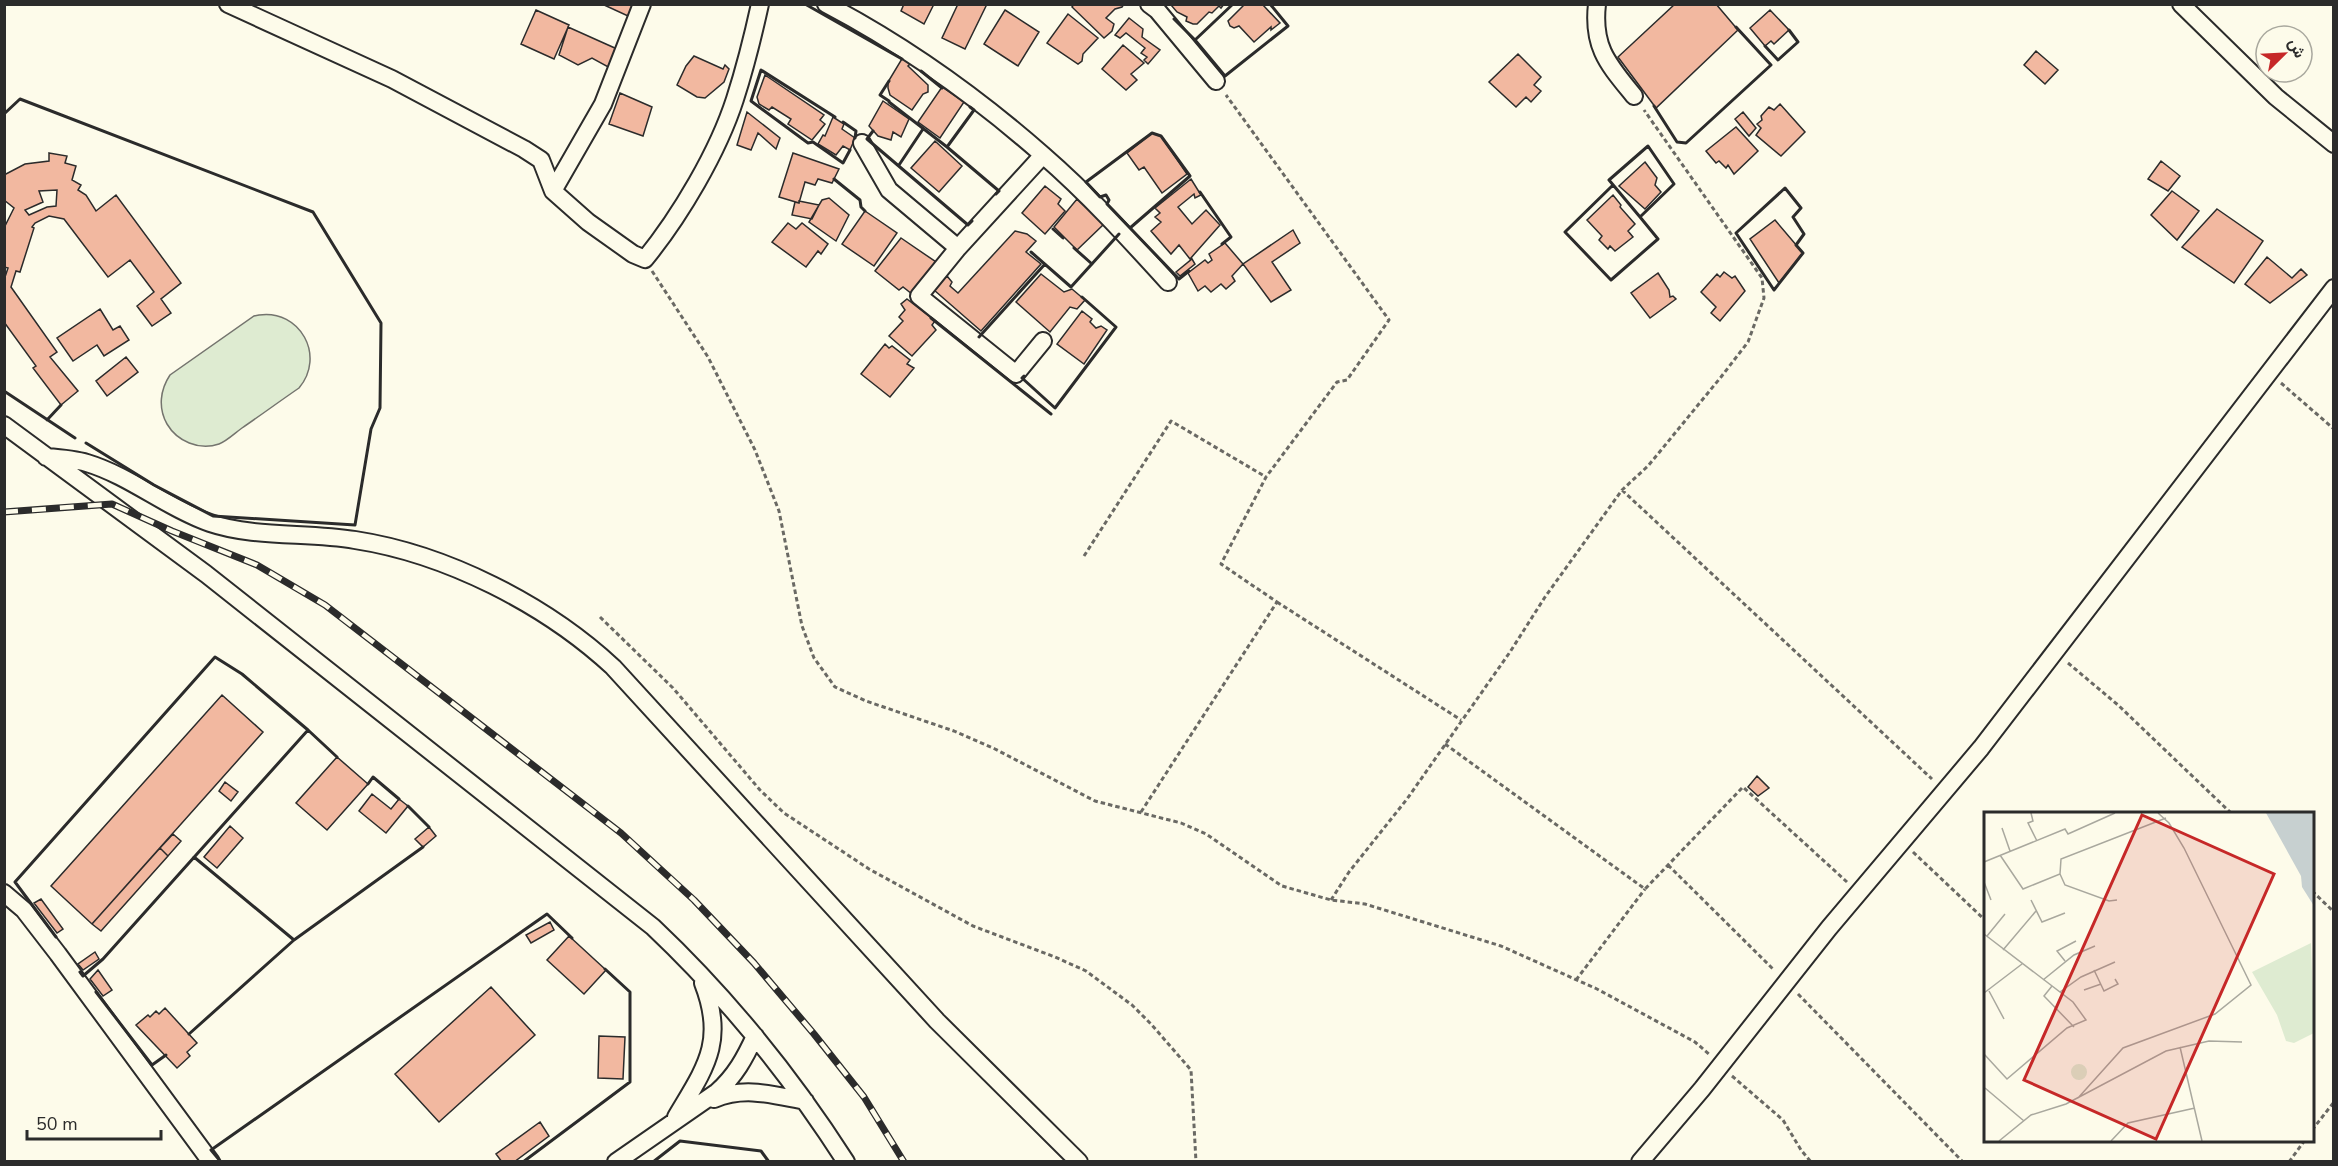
<svg xmlns="http://www.w3.org/2000/svg" width="2338" height="1166" font-family="'Nunito Sans',Vazirmatn,sans-serif">
  <style>
    .green { fill: #deebd1; stroke: #74746e; stroke-width: 1.5 }
    .building { fill: #f2b8a0; stroke: #2b2b2b; stroke-width: 1.5; fill-rule: evenodd }
    .lines { fill: none; stroke-linecap: round; stroke-linejoin: round }
    .minor-casing { stroke: #2b2b2b; stroke-width: 20 }
    .path { stroke: #6a6964; stroke-width: 3; stroke-dasharray: 4.5 3; stroke-linecap: butt }
    .minor { stroke: #fdfbea; stroke-width: 16 }
    .rail-casing { stroke: #2b2b2b; stroke-width: 7 }
    .rail { stroke: #fdfbea; stroke-width: 4.5; stroke-dasharray: 14; stroke-linecap: butt }
    .wall { stroke: #2b2b2b; stroke-width: 3 }
    .inset-road { fill: none; stroke: #a9a89e; stroke-width: 1.5 }
    .view { fill: #c62828; fill-opacity: 0.15; stroke: #c62828; stroke-width: 3 }
    .inset-edge { fill: none; stroke: #2b2b2b; stroke-width: 3 }
  </style>
  <rect width="100%" height="100%" fill="#fdfbea"/>
  <path class="green" d="M259,315C300,309 326,356 299,388C280,401 261,415 242,428C235,433 227,441 219,444C199,451 177,441 167,424C158,408 160,390 170,375L254,316Z"/>
  <path class="building" d="M602,4H633L628,16Z
    M904,4H934L924,24L901,11Z
    M958,4H987L965,49L942,38Z
    M1074,4H1124L1122,7L1115,9L1106,18L1114,24L1112,31L1104,38L1072,7Z
    M1224,4L1221,8L1219,6L1212,13L1209,12L1197,24H1193L1186,21L1187,17L1177,12L1171,5Z
    M1245,4H1262L1280,23L1271,30V27L1254,42L1239,26L1234,28L1230,26L1228,21Z
    M1675,4H1716L1738,30L1656,108L1618,57Z
    M536,10L569,25L554,59L521,44Z
    M1005,10L1039,32L1018,66L984,44Z
    M1770,10L1789,30L1774,44L1771,41L1765,46L1750,28Z
    M1068,14L1098,38L1083,54L1082,61L1078,64L1047,43Z
    M1129,18L1143,29L1142,37L1160,50L1148,64L1144,60L1147,57L1141,53L1145,48L1126,33L1120,38L1115,35Z
    M568,27L617,49L610,68L592,58L578,65L559,55Z
    M1123,45L1144,63L1131,74L1137,80L1126,90L1102,69Z
    M2036,51L2058,70L2045,84L2024,65Z
    M1518,54L1541,77L1534,85L1541,91L1531,102L1526,97L1516,107L1489,82Z
    M694,56L723,69L725,65L729,69L724,82L705,98L697,97L677,85L686,66Z
    M903,57L911,63L908,66L928,85V92L923,94L912,110L890,95L888,88V82Z
    M765,75L824,115L820,120L825,124L812,140L788,124L791,119L772,107L769,110L759,104L757,97Z
    M942,87L964,102L940,138L918,122Z
    M620,93L652,107L643,136L609,124Z
    M883,101L909,119L901,137L893,132L891,140L878,136L869,126Z
    M1780,104L1805,132L1781,156L1756,135L1761,128L1757,124L1762,120L1761,116L1769,107L1774,110Z
    M747,112L780,138L776,149L758,133L751,150L737,145Z
    M1743,112L1756,128L1749,136L1735,119Z
    M833,117L844,124L842,129L855,138L850,150L843,146L836,155L818,144L823,135L825,136Z
    M1736,127L1758,151L1734,174L1728,165L1726,168L1719,161L1716,163L1706,151Z
    M1152,133L1161,136L1187,174L1162,193L1144,167L1139,170L1127,153Z
    M935,141L962,166L939,192L911,168Z
    M49,153L67,156L65,163L76,166L72,180L81,185L78,190L86,195L96,211L116,195L181,283L161,299L171,313L152,326L137,306L154,292L130,260L108,277L64,219L49,216L35,223L32,227L34,228L20,272L16,271L11,287L57,352L50,357L78,391L61,405L33,368L36,366L4,322V280L8,268L4,267V228L14,208L4,200V175L25,164L49,161ZM57,190L56,206L47,207L29,215L25,210L43,202L39,191Z
    M793,153L839,169L832,183L818,179L815,185L805,182L799,203L779,197Z
    M2161,161L2180,176L2168,191L2148,179Z
    M1645,162L1657,178L1655,185L1661,192L1645,209L1619,186Z
    M1191,179L1201,195L1195,198L1194,194L1178,207L1192,224L1206,210L1220,225L1190,259L1179,245L1171,254L1151,231L1161,222L1155,217L1160,213L1155,208Z
    M1045,186L1061,199L1058,204L1065,211L1045,234L1022,213Z
    M2172,191L2199,211L2177,240L2151,215Z
    M1613,195L1621,205L1620,207L1635,224L1628,231L1633,237L1615,251L1610,246L1608,249L1599,240L1602,236L1587,220Z
    M829,198L849,215L836,241L809,222L822,200Z
    M1077,199L1104,224L1077,250L1054,227Z
    M799,201L819,205L812,219L792,215L795,202L799,203Z
    M2217,209L2263,241L2234,283L2182,247Z
    M865,211L897,233L874,266L842,244Z
    M1775,220L1803,253L1779,283L1750,239Z
    M788,223L796,229L802,223L828,244L821,254L818,251L806,267L772,242Z
    M1293,230L1300,243L1272,262L1291,290L1271,302L1243,264Z
    M1015,231L1027,234L1036,241L1026,252L1041,264L981,331L934,290L947,276L952,282L950,286L958,293Z
    M901,238L939,264L912,294L903,287L899,290L875,271Z
    M1225,243L1243,264L1232,276L1235,281L1226,289L1221,284L1211,292L1205,286L1198,291L1188,273L1205,260L1208,263L1212,260L1209,254Z
    M2267,257L2292,278L2301,269L2307,275L2270,303L2245,284Z
    M1192,259L1195,264L1180,276L1176,272Z
    M1724,272L1732,278L1735,276L1745,291L1720,321L1711,313L1716,307L1701,292L1717,274L1720,277Z
    M1658,273L1669,290L1670,297L1673,296L1676,299L1650,318L1631,293Z
    M1041,274L1064,292L1072,289L1085,300L1077,309L1070,307L1050,332L1016,302Z
    M907,299L935,321L932,325L936,330L912,356L889,336L903,321L899,317L905,310L901,304Z
    M100,309L113,330L120,326L129,340L104,356L97,345L73,361L57,338Z
    M1082,311L1092,319L1090,322L1096,328L1101,326L1107,330L1084,364L1057,344Z
    M885,344L889,348L892,346L910,360L907,364L914,368L890,397L861,374Z
    M126,357L138,372L107,396L96,381Z
    M222,695L263,732L92,924L51,886Z
    M337,757L368,784L327,830L296,803Z
    M1757,776L1769,788L1758,796L1748,787Z
    M225,782L238,792L231,801L219,791Z
    M372,794L391,809L399,799L408,806L386,833L359,811Z
    M230,826L243,838L217,868L204,857Z
    M429,827L436,836L423,847L415,839Z
    M173,834L181,841L168,856L160,848Z
    M160,848L168,856L101,931L92,924Z
    M41,899L63,929L57,933L34,903Z
    M550,922L554,930L531,943L526,935Z
    M569,936L606,970L584,994L547,960Z
    M95,952L99,959L83,970L78,964Z
    M98,970L112,990L103,996L90,979Z
    M491,987L535,1035L439,1122L395,1074Z
    M165,1008L197,1043L187,1052L190,1056L177,1068L136,1025L148,1015L150,1017L156,1011L159,1014Z
    M599,1036L625,1037L623,1079L598,1078Z
    M540,1122L549,1136L514,1162H502L496,1154Z"/>
  <g class="lines">
    <g class="minor-casing">
      <path id="minor" d="M228,4L392,79L524,149L541,160L553,191L588,222L633,254L645,259C680,216 718,152 735,99C745,68 753,36 760,4
        M826,4C904,45 977,97 1043,155C1088,194 1128,238 1168,282
        M1149,4L1157,10L1216,81
        M1597,4C1592,48 1609,65 1634,96
        M2181,4L2276,97L2334,144
        M862,143L889,190L958,248
        M553,191L603,104L642,4
        M1043,341L1016,374L919,296L958,248L1043,155
        M4,425L206,574L653,927C727,997 791,1076 846,1162
        M46,457C60,458 74,459 87,463C130,476 167,508 210,523C254,538 308,532 355,540C446,554 545,604 613,667L937,1021L1079,1162
        M4,893L24,910L58,954L211,1162
        M714,1099C745,1086 773,1095 805,1101
        M676,1117C705,1068 726,1042 703,983
        M616,1162L717,1092C735,1076 745,1058 755,1036
        M1640,1162L1702,1089L1829,928L1981,748L2334,288"/>
    </g>
    <path class="path" d="M652,271L708,357L755,450L779,511L802,626L814,658L835,687L866,701L954,731L995,749L1095,801L1181,823L1206,834L1282,886L1331,900L1365,904L1501,946L1597,989L1695,1042L1710,1055
      M2281,383L2334,429
      M1622,490L1932,779
      M1084,556L1171,421L1266,477
      M1277,602L1461,720
      M600,617L673,688L760,790L784,813L869,869L973,926L1055,957L1086,971L1132,1005L1151,1024L1191,1070L1196,1162
      M2068,663L2118,705L2232,814
      M1445,744L1645,889L1743,787L1847,882
      M1141,812L1277,602L1221,564L1266,477L1337,382L1347,380L1389,320L1226,95
      M1913,852L1986,921
      M1668,865L1774,970
      M2312,891L2334,912
      M1331,900L1349,872L1407,799L1510,652L1545,597L1622,490L1648,466L1721,377L1748,342L1764,298L1762,278L1644,110
      M1576,980L1645,889
      M1798,994L1963,1162
      M1732,1076L1783,1120L1801,1150L1811,1162
      M2312,1130L2334,1102
      M2289,1162L2305,1140"/>
    <use href="#minor" class="minor"/>
    <g class="rail-casing">
      <path id="rail" d="M4,512L112,504L172,531L257,565L325,605L621,833L694,900L754,963L814,1034L864,1097L904,1162"/>
    </g>
    <use href="#rail" class="rail"/>
    <path class="wall" d="M805,4L902,59
      M1174,19L1195,40L1233,4
      M1195,40L1225,76L1288,26L1270,4
      M1765,46L1778,60L1798,42L1789,30
      M921,71L942,88
      M889,81L880,95L889,101
      M889,102L947,147
      M1654,106L1677,142L1686,143L1771,65L1736,27
      M970,107L974,110L947,147L999,191L996,194
      M4,114L20,99L313,212L381,323L380,408L371,429L355,525L213,516L154,485L86,443
      M835,117L761,70L751,101L808,143L813,142L843,163L850,150
      M843,122L856,131L855,138
      M873,131L867,139L968,225L972,221
      M1152,133L1161,136L1190,176L1130,228L1107,204L1109,200L1106,195L1100,197L1086,182Z
      M1648,146L1674,184L1640,217L1609,180Z
      M899,165L923,129
      M834,179L860,200L861,207L865,211
      M1613,185L1565,232L1611,280L1658,239L1640,217
      M1785,188L1801,208L1793,217L1804,234L1796,245L1803,253L1774,290L1736,233Z
      M1200,192L1231,237L1222,244
      M1130,228L1179,279L1189,271
      M1053,229L1063,238
      M1074,248L1092,264
      M1031,252L1071,287
      M1071,287L1119,234
      M931,318L1051,414
      M979,337L1045,264
      M1024,376L1022,378L1055,408L1116,327L1082,297
      M4,391L75,438
      M47,420L61,405
      M308,730L337,757
      M368,784L373,777L399,799
      M408,806L429,827
      M194,857L294,940L423,847
      M56,937L15,882L215,657L242,674L308,730L103,959L83,976L80,972
      M96,992L152,1065L166,1055
      M189,1034L294,940
      M221,1162L211,1150L547,914L572,938
      M523,1162L630,1082V992L605,969
      M653,1162L680,1141L761,1151L769,1162"/>
  </g>
  <g transform="translate(1984 812)">
    <rect width="330" height="330" fill="#fdfbea"/>
    <path d="M327,131L330,221L310,231L302,229L293,203L268,160ZM87 260a8 8 0 1 1 16 0a8 8 0 1 1-16 0Z" fill="#deebd1"/>
    <path d="M282,1H330V94L318,75L317,64Z" fill="#c7d0d0"/>
    <path class="inset-road" d="M47,1L49,9L44,11L53,29M18,16L26,39M16,43L39,77L76,62L77,47L182,6M0,50L81,17L84,22L131,1M76,62L81,73L125,89L133,88M0,70L7,88M47,88L58,110L81,101M0,122L89,190L102,208L83,216L23,267L0,242M3,124L21,102M19,138L52,99M81,149L73,139L92,129M110,158L120,179L134,172L131,167M59,168L90,143L111,134M68,174L60,184L90,215M100,178L117,172M5,179L20,207M76,180L97,165L131,150M0,181L38,152M196,235L218,329M1,276L40,309M94,286L139,236L231,202L267,173L200,36L185,11L174,1M0,287V243M15,329L47,303L82,292L182,239L225,229L258,230M127,329L144,311L211,296"/>
    <path class="view" d="M158,3L290,62L172,327L40,268Z"/>
    <rect width="330" height="330" class="inset-edge"/>
  </g>
  <rect width="2338" height="1166" fill="none" stroke="#2b2b2b" stroke-width="12"/>
  <g transform="translate(2284 54) rotate(66)"><circle r="28" fill="#fdfbea" stroke="#a9a89e" stroke-width="1.5"/>
  <path d="M0-4.5L10 22L0 15L-10 22Z" fill="#c62828"/>
  <text y="-9" font-size="16" font-weight="bold" text-anchor="middle" fill="#2b2b2b">ش</text>
  </g>
  <path d="M27 1130v9h134v-9" fill="none" stroke="#2b2b2b" stroke-width="3"/>
  <text x="36" y="1130" font-size="18" fill="#2b2b2b" stroke="#fdfbea" stroke-width="4.5" paint-order="stroke">50 m</text>
</svg>
